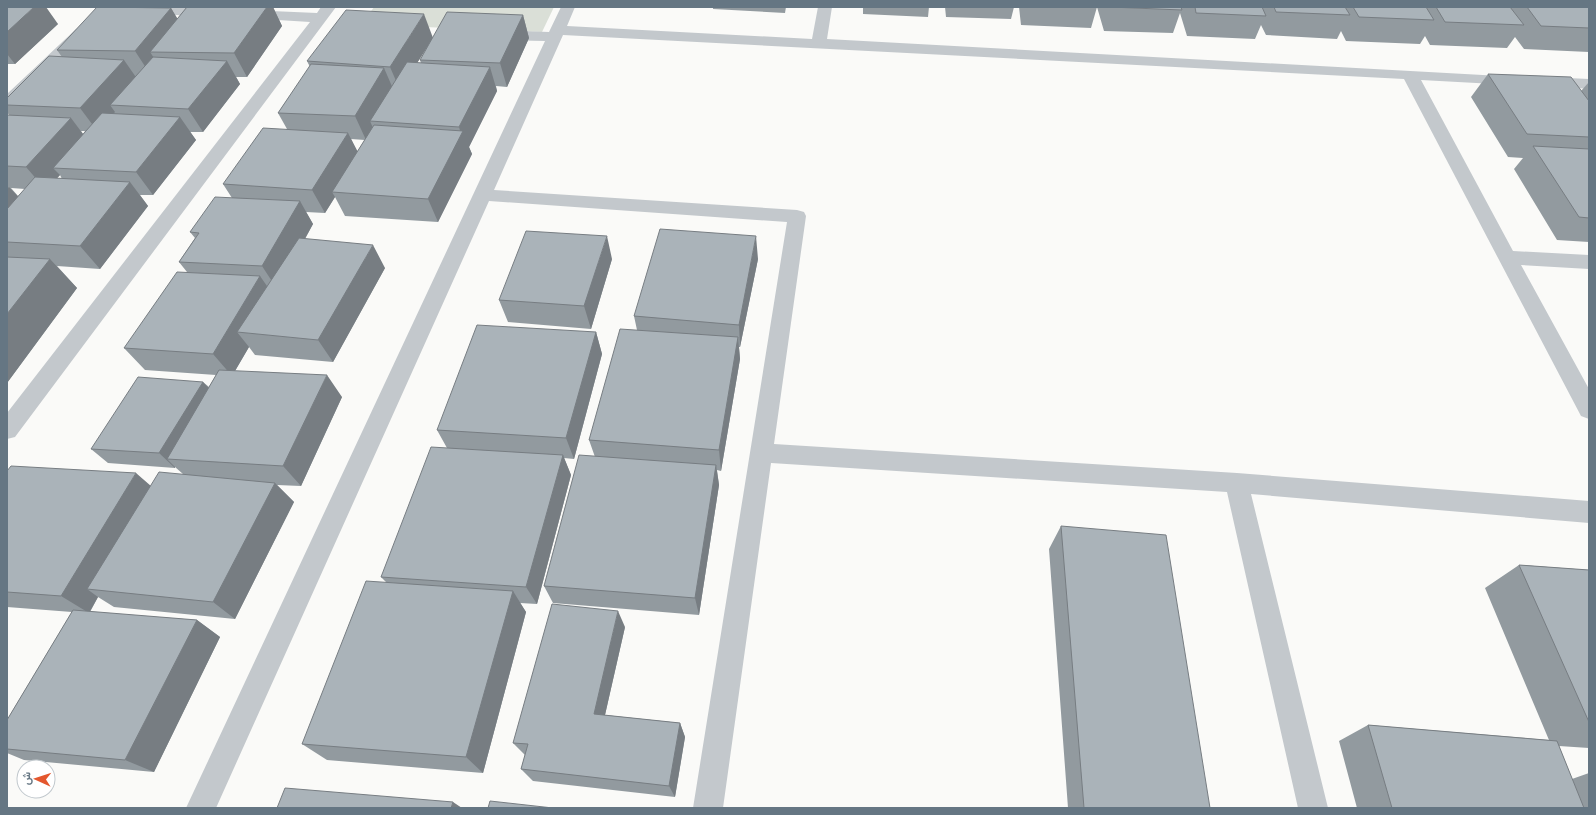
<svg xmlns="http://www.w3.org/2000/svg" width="1596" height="815" font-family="'Roboto Condensed',Vazirmatn,sans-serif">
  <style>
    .green { fill: #dadfd7 }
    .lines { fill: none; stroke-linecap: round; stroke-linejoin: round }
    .minor { fill: #c3c8cc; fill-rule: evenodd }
    .wall { fill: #929a9f; fill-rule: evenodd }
    .shaded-wall { fill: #777d82 }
    .building { fill: #aab3b9; stroke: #777d82 }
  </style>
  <rect width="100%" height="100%" fill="#fafaf8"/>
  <path class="green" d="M374,7H554L542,32L402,26L367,17Z"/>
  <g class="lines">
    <path class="minor" d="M94,7H185L219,10L221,13L219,16L214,17L101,11L96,10Z
      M321,7H336L15,437L7,439V413L310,22L248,18L243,17L241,14L243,11L248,10L317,13Z
      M561,7H575L567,26L812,39L818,7H832L827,39L1519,77L1521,80L1519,83L1513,85L1421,80L1513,251L1589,255V269L1521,265L1589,389V419L1581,416L1404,79L563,35L494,190L797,210L804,212L806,216L774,444L1237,473L1589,501V523L1251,494L1328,808H1298L1227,492L771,463L723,808H693L787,222L489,201L216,808H186L545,41L498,40L493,38L490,35L493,32L498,30L549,32Z
      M81,27L86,29L89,32L86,35L13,107L7,108V94L76,29Z
      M1546,77L1589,79V89L1540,85L1538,82L1540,79Z"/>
  </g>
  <path class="wall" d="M7,7L58,24L15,64H7Z
    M187,7H273L282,26L247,77H236L240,84L203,132H190L196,140L153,195H140L148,206L100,269L57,266L77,288L7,383V115H9L7,112V98L62,57L57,50L171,8L177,19ZM81,131H85L83,134ZM60,175L62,179L57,178ZM11,188L25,189L18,196Z
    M663,7H694L693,8Z
    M713,7H786L785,13L713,9Z
    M863,7H929L928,17L863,14Z
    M945,7H1014L1011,19L946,17Z
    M1019,7H1097L1091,28L1021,25Z
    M1097,7H1589V52L1524,49L1515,37L1507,48L1430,45L1425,36L1420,44L1346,41L1341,31L1337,39L1266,35L1261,25L1255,39L1187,36L1180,13L1173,33L1104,31Z
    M523,15L529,38L507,87L496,86L497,91L469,147L472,154L438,222L345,216L335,197L325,213L306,212L313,224L305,239L385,268L333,362L255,355L249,347L235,371L342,397L301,486L277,485L294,502L235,619L114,607L98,597L90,612L197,620L220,637L154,772L24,760L7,753V720L72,612L7,607V471L151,486L183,474L175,467V468L108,463L91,449L203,382L209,387L216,375L145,370L124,348L187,272L179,262L195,238L190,232L232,198L223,184L287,129L278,113L310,67L307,61L432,38ZM432,38L420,60L421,63H417ZM351,139L365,140L357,152Z
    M1488,74L1581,91L1589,82V242L1557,240L1514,169L1523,158L1508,157L1471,97Z
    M612,259L591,329L508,322L499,300Z
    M758,259L740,347H739L740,359L721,471L717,470L719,485L699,615L553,603L544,586L595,457L589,440L637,330L634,316Z
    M596,332L602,354L574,459L564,458L571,475L537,604L520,603L526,612L483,773L327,760L302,744L386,582L381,577L447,448L437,430Z
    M1061,526L1210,808H1068L1049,549Z
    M1519,565L1589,570V748L1559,746L1572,779L1589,773V808H1357L1339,741L1368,725L1549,740L1485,588Z
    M625,627L605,715L680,723L685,737L675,797L533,781L521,769L525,755L513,743Z"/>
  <path class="shaded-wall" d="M34,7H46L58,24L15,64L7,54V32Z
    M267,7H273L282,26L247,77L234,53Z
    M171,8L185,31L150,52L158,64L150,74L135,51Z
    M424,14L433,38L400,90L390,67Z
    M523,15L529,38L507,87L500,63Z
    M124,60L140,83L110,105L115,112L98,132L80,108Z
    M227,61L240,84L203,132L188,109Z
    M490,67L497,91L469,147L472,154L438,222L428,199L461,134L459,127Z
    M384,68L394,91L370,121L373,128L366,140L355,116Z
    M180,117L196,140L153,195L136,172Z
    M71,118L89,142L53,168L60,175L46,190L26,167Z
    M348,133L360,156L332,192L335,197L325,213L312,190Z
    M130,182L148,206L100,269L80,246Z
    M9,187L31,210L7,238V189Z
    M300,201L313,224L277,289L262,266Z
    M607,236L612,259L591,329L584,306Z
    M756,236L758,259L740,347L739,325Z
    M373,245L385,268L333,362L318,340Z
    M50,259L77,288L7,383V314Z
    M260,276L276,299L237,332L249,347L232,376L213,354Z
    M596,332L602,354L574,459L566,438Z
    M738,337L740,359L721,471L719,450Z
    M327,375L342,397L301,486L283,466Z
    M203,382L217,397L167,459L175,467V468L159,453Z
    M563,455L571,475L537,604L526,587Z
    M716,465L719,485L699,615L695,598Z
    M136,473L159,493L87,589L98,597L89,613L61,596Z
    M275,483L294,502L235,619L213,602Z
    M513,591L526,612L483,773L466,757Z
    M618,611L625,627L602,728L594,714Z
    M197,620L220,637L154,772L125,760Z
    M680,723L685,737L675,797L669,786Z
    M453,802L462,808H451Z"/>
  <path class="building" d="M7,7H34L7,32Z
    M97,7H101L171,8L135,51L57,50Z
    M187,7H267L234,53L150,52Z
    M1110,7H1181L1182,10Z
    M1195,7H1262L1266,16L1196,13Z
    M1274,7H1345L1350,15L1276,12Z
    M1353,7H1426L1434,20L1359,17Z
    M1436,7H1510L1524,25L1445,22Z
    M1527,7H1589V28L1541,26Z
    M346,10L424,14L390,67L307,61Z
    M447,12L523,15L500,63L420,60Z
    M49,56L124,60L80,108L7,105V98Z
    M153,57L227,61L188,109L110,105Z
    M407,62L490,67L459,127L370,121Z
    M311,64L384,68L355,116L278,113Z
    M1488,74L1571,77L1589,101V137L1527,134Z
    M102,113L180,117L136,172L53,168Z
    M7,115L71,118L26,167L7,166Z
    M374,125L463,131L428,199L332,192Z
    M263,128L348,133L312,190L223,184Z
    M1533,146L1589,149V218L1579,217Z
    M35,177L130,182L80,246L7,242V209Z
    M215,197L300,201L262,266L179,262L199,233L190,232Z
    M660,229L756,236L739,325L634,316Z
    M526,231L607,236L584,306L499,300Z
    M299,238L373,245L318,340L237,332Z
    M7,257L50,259L7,314Z
    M177,272L260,276L213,354L124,348Z
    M477,325L596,332L566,438L437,430Z
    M620,329L738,337L719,450L589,440Z
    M219,370L327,375L283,466L167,459Z
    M138,377L203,382L159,453L91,449Z
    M431,447L563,455L526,587L381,577Z
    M579,455L716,465L695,598L544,586Z
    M11,466L136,473L61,596L7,592V471Z
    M159,472L275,483L213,602L87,589Z
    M1061,526L1166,535L1210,808H1084Z
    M1519,565L1589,570V722Z
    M366,581L513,591L466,757L302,744Z
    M552,604L618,611L594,714L680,723L669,786L521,769L528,744L513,743Z
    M73,610L197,620L125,760L7,749V720Z
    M1368,725L1557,741L1584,808H1392Z
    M285,788L453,802L451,808H277Z
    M490,801L553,808H488Z"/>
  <rect width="1596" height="815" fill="none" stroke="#657683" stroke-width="16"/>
  <g transform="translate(36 779) rotate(273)"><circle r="19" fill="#ffffff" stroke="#c1c8cd"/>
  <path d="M0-3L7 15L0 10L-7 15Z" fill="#e4572e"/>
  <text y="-6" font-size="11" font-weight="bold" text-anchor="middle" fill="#657683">ش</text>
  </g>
</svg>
